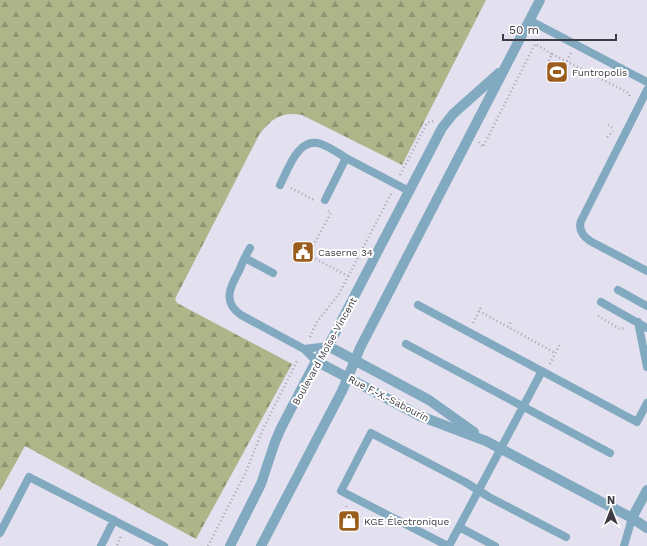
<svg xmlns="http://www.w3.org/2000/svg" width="647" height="546" font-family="'Work Sans',sans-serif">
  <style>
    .forest { fill: url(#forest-firs) }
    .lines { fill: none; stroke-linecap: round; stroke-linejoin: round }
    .path { stroke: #a9a6b2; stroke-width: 2.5; stroke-dasharray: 1 3; stroke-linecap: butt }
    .service { stroke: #81a9bf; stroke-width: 8 }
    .minor { stroke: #81a9bf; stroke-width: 10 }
    .tertiary { stroke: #81a9bf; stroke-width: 10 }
    .labels { text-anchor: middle; stroke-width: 4; stroke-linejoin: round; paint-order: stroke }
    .poi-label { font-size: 10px; fill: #3d3c42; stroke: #fff; text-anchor: start }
    .street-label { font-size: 10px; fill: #3d3c42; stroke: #fff }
  </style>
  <defs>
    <pattern id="forest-firs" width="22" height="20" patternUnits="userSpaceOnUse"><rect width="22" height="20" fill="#adb589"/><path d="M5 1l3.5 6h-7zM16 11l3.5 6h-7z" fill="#8e9472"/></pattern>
  </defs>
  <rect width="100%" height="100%" fill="#e3e0ef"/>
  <path class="forest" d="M0,0H486L402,165L302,115C281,111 271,119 259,135L175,299L177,303L292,364L196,539L25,446L0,491Z"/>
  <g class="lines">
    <path class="path" d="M552,54L627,92L629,94L630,98
      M567,61L571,53
      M608,125L615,129
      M607,137L613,131
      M479,142L483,147L535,44L552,54L548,62L551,64
      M400,175L427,123L433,121
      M291,188L314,200
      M328,211L331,213L308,255L348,276
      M479,311L555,353
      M598,316L620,329L624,328
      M473,323L482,305
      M508,327L512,320
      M310,337L316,323L339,294L391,194
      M550,364L560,344
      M346,506L348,513
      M117,545L121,536
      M208,546L245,474L263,429L298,359"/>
    <path class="service" d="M529,20L647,82
      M647,90L581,221C578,230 583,236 590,241L647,271
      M280,185C288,170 298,136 321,144C330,147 338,153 346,158
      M325,200L346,158L409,191
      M250,248C246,255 242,263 239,271C230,287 222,302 241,315L304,349L316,361
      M245,258L273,273
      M618,290L647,306
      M601,302L647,328
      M418,305L637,422L647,403
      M638,322L647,367
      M406,344L610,453
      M304,349L328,346
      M459,527L495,546
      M0,533L29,477L164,546
      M101,546L114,520
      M448,546L341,491L371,433L465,482L489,497L566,537
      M449,546L542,371
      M624,546L632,518"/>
    <path class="minor" d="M328,346L429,400L474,432
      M316,361L420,416L486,441L632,518L647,490
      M632,518L647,528"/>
    <path class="tertiary" d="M230,546L261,484L275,442L281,428L316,361L328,346L332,339L442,128L453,114L499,73
      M261,546L342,391L348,377L360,348L540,0"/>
  </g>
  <defs>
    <g id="stadium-square" transform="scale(1.15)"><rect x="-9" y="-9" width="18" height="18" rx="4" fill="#995e1d" stroke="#fff"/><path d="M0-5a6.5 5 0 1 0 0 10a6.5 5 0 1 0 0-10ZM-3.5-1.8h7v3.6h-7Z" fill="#fff"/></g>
    <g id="civic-square" transform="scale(1.15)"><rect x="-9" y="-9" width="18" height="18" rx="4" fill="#995e1d" stroke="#fff"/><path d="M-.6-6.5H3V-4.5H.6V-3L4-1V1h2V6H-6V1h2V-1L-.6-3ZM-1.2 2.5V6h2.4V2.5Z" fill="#fff"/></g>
    <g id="shop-square" transform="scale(1.15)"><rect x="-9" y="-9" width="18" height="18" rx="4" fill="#995e1d" stroke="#fff"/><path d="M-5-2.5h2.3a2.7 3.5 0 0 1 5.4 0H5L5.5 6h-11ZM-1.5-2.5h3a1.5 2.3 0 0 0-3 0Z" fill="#fff"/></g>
  </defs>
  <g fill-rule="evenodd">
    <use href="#stadium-square" x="557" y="72"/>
    <use href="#civic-square" x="303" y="252"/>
    <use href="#shop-square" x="349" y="521"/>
  </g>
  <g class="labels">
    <g class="poi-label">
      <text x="572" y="76">Funtropolis</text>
      <text x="318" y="256">Caserne 34</text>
      <text x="364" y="525">KGE Électronique</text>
    </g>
    <g class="street-label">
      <text transform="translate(324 351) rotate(-61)" y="4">Boulevard Moïse-Vincent</text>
      <text transform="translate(389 398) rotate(27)" y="4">Rue F.-X.-Sabourin</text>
    </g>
  </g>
  <g transform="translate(611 510)" stroke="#ffffff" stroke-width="3" paint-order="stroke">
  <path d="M0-3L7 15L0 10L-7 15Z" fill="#3d3c42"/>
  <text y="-6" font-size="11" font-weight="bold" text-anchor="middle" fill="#3d3c42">N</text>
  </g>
  <path d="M503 34v6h113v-6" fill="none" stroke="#3d3c42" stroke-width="2"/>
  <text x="509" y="34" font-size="12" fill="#3d3c42" stroke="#ffffff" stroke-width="3" paint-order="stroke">50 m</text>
</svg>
